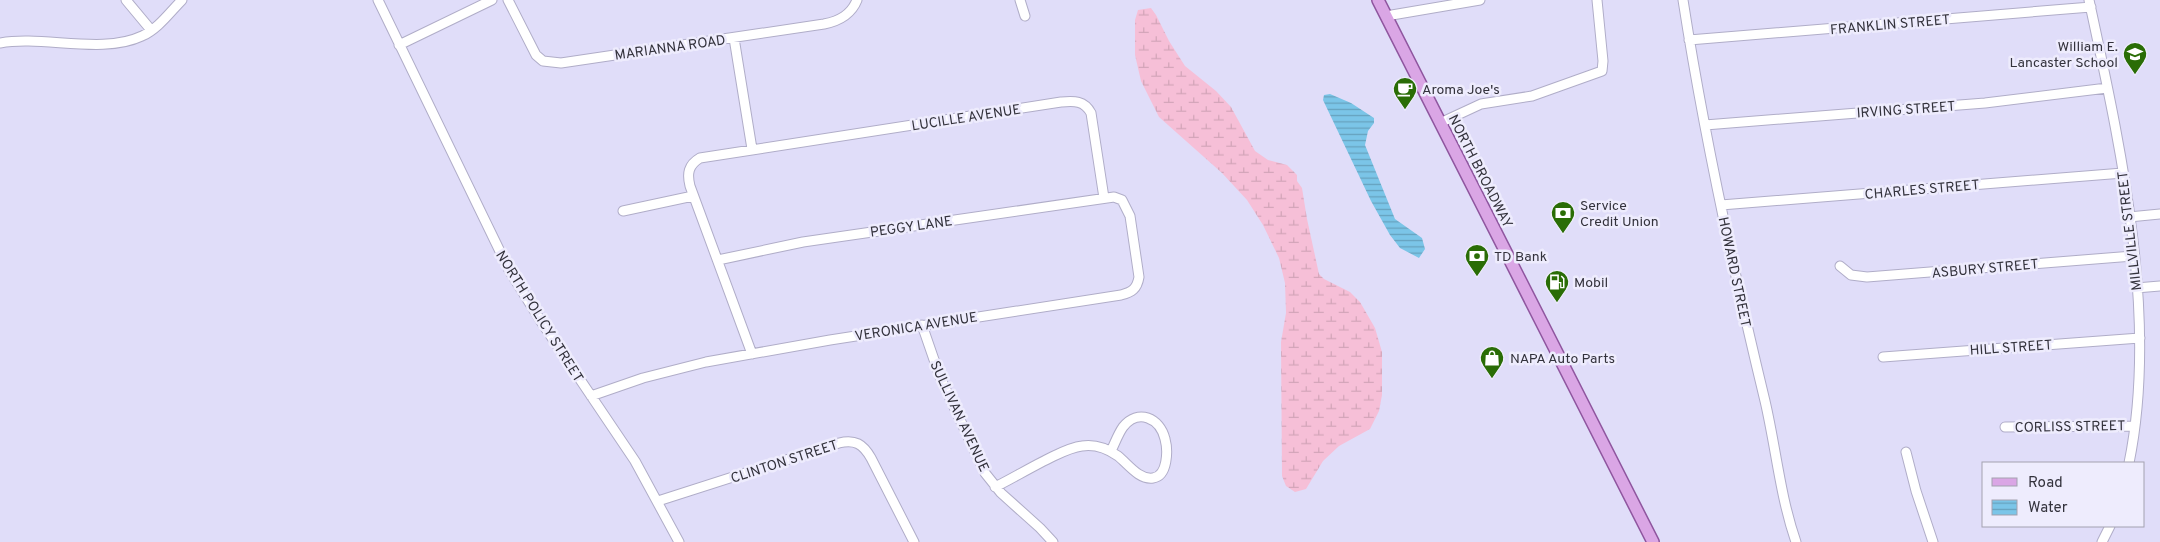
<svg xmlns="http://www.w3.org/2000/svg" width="2160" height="542" font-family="Overpass,sans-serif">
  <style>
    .wetland { fill: url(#wetland-marsh) }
    .water { fill: url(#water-rules) }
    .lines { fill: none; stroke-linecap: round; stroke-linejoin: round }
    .minor-casing { stroke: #b0adc8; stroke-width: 11 }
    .major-casing { stroke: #8f569f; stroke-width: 14 }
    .minor { stroke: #fff; stroke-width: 9 }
    .major { stroke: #daa6e5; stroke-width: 11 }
    .labels { text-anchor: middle; stroke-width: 5; stroke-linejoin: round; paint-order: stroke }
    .street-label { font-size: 14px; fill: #33323c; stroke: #eeecfd }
    .poi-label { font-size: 14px; fill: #33323c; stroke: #eeecfd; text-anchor: start }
  </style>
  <defs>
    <pattern id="wetland-marsh" width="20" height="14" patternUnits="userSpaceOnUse" patternTransform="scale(1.25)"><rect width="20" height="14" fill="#f6bfd7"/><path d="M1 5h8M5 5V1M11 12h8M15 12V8" fill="none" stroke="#d3a5b9"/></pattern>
    <pattern id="water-rules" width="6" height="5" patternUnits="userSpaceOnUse" patternTransform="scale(1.25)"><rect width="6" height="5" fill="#7bc5e8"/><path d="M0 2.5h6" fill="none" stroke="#65a1bd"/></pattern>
  </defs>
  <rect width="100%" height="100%" fill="#e0ddf9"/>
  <path class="wetland" d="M1151,8L1156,15L1169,41L1185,66L1216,91L1231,107L1255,151L1268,160L1287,165L1297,175V181L1302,188L1307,219L1319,274L1324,279L1350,292L1360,302L1375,328L1382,352V395L1379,411L1370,429L1339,446L1323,461L1306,489L1295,492L1286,486L1282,476L1281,342L1286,313L1285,283L1279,258L1263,225L1247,200L1222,173L1159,117L1141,81L1135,55V20L1138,10Z"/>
  <path class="water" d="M1330,94L1351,103L1374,118V123L1368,131L1365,145L1395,219L1422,238L1425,249L1419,258L1400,248L1390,235L1371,201L1323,100L1324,95Z"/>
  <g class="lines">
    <g class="minor-casing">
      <path id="minor" d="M126,0L151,30
        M378,0L509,270L542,323L635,461L679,542
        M508,0L536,55L543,61L561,63L824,24C839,21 851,15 857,0
        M1020,0L1025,16
        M1683,0C1704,135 1733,269 1765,401C1776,448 1780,496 1796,542
        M2089,0C2120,145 2159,316 2129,463
        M1386,16L1480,0
        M734,38L752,149
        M1689,40L2091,7
        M0,43C43,35 102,55 142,36C158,29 170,12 182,0
        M399,45L492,0
        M1440,123L1481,104L1532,96L1602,71L1603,61L1597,0
        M1705,125L1985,103L2107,88
        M1721,205L2123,173
        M623,211L693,196
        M2129,217L2160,214
        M1840,266L1851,275L1867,277L2133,256
        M2136,288L2160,286
        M922,325L940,377L985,473L1001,493L1040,528L1053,542
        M752,354L690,186C687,174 688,165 700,158L1061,102C1074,101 1084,100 1091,113L1104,198
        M1883,357L2140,338
        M591,396L643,378L706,362L830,340L1121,295C1132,292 1137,289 1139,277L1130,216L1122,200L1114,197L803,242L718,260
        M2005,427L2135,426
        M1906,452L1916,491L1933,542
        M995,487C1016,477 1062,448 1082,446C1095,444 1108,449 1118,456C1128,464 1139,480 1153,478C1168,476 1168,450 1165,439C1160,418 1138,408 1123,427C1118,434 1115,443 1111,451
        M658,501L839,443C855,439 863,444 871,458L914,542
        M2102,542L2110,526"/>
    </g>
    <g class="major-casing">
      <path id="major" d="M1378,0L1653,542"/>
    </g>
    <use href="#minor" class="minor"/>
    <use href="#major" class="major"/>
  </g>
  <defs>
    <g id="school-pin" transform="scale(1.25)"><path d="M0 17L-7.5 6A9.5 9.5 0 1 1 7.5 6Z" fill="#2a6d06" stroke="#eeecfd"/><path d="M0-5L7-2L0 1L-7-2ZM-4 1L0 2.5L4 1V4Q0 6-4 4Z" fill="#fff"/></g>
    <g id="cafe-pin" transform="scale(1.25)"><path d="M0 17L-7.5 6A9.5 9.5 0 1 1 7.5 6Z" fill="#2a6d06" stroke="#eeecfd"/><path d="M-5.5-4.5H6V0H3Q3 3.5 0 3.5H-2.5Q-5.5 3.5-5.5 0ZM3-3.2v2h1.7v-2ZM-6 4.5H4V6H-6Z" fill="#fff"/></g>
    <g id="bank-pin" transform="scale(1.25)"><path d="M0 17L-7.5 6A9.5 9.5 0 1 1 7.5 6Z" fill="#2a6d06" stroke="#eeecfd"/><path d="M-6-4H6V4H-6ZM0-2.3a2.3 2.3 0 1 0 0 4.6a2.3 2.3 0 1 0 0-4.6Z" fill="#fff"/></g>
    <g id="fuel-pin" transform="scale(1.25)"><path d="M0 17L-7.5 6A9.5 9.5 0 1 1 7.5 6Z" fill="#2a6d06" stroke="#eeecfd"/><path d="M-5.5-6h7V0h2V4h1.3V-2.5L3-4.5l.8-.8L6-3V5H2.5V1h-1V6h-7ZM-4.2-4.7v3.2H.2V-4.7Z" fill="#fff"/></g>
    <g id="shop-pin" transform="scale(1.25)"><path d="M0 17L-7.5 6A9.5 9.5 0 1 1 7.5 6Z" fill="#2a6d06" stroke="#eeecfd"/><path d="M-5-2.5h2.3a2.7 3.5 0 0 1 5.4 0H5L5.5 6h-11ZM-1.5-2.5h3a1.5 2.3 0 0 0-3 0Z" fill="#fff"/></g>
  </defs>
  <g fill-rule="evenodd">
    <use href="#school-pin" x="2135" y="54"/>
    <use href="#cafe-pin" x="1405" y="89"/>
    <use href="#bank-pin" x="1563" y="213"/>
    <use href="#bank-pin" x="1477" y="256"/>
    <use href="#fuel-pin" x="1557" y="282"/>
    <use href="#shop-pin" x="1492" y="358"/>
  </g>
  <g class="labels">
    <g class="street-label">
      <text transform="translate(1890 24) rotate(-5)" y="5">FRANKLIN STREET</text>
      <text transform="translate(670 47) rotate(-8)" y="5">MARIANNA ROAD</text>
      <text transform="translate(1906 109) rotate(-4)" y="5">IRVING STREET</text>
      <text transform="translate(966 117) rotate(-9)" y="5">LUCILLE AVENUE</text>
      <text transform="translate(1481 171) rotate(63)" y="5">NORTH BROADWAY</text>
      <text transform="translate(1922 189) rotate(-5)" y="5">CHARLES STREET</text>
      <text transform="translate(911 226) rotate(-8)" y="5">PEGGY LANE</text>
      <text transform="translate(2129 231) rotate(-97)" y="5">MILLVILLE STREET</text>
      <text transform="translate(1985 268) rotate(-5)" y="5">ASBURY STREET</text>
      <text transform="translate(1735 272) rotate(78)" y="5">HOWARD STREET</text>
      <text transform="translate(540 316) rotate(58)" y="5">NORTH POLICY STREET</text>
      <text transform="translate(916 326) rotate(-9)" y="5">VERONICA AVENUE</text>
      <text transform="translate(2011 347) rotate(-4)" y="5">HILL STREET</text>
      <text transform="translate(960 416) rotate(65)" y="5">SULLIVAN AVENUE</text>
      <text transform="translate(2070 426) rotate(-1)" y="5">CORLISS STREET</text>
      <text transform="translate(784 461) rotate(-18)" y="5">CLINTON STREET</text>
    </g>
    <g class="poi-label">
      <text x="2118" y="51" text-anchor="end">William E.<tspan x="2118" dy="16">Lancaster School</tspan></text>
      <text x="1422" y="94">Aroma Joe's</text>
      <text x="1580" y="210">Service<tspan x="1580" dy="16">Credit Union</tspan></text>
      <text x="1494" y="261">TD Bank</text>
      <text x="1574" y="287">Mobil</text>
      <text x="1510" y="363">NAPA Auto Parts</text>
    </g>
  </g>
  <rect x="1982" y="462" width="162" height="65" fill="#eeecfd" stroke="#a3a2b0"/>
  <rect x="1992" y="478" width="25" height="8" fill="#daa6e5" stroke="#a3a2b0"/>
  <text x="2028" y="487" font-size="15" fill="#33323c">Road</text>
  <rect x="1992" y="500" width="25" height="15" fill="url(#water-rules)" stroke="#a3a2b0"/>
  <text x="2028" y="512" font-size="15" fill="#33323c">Water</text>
</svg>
